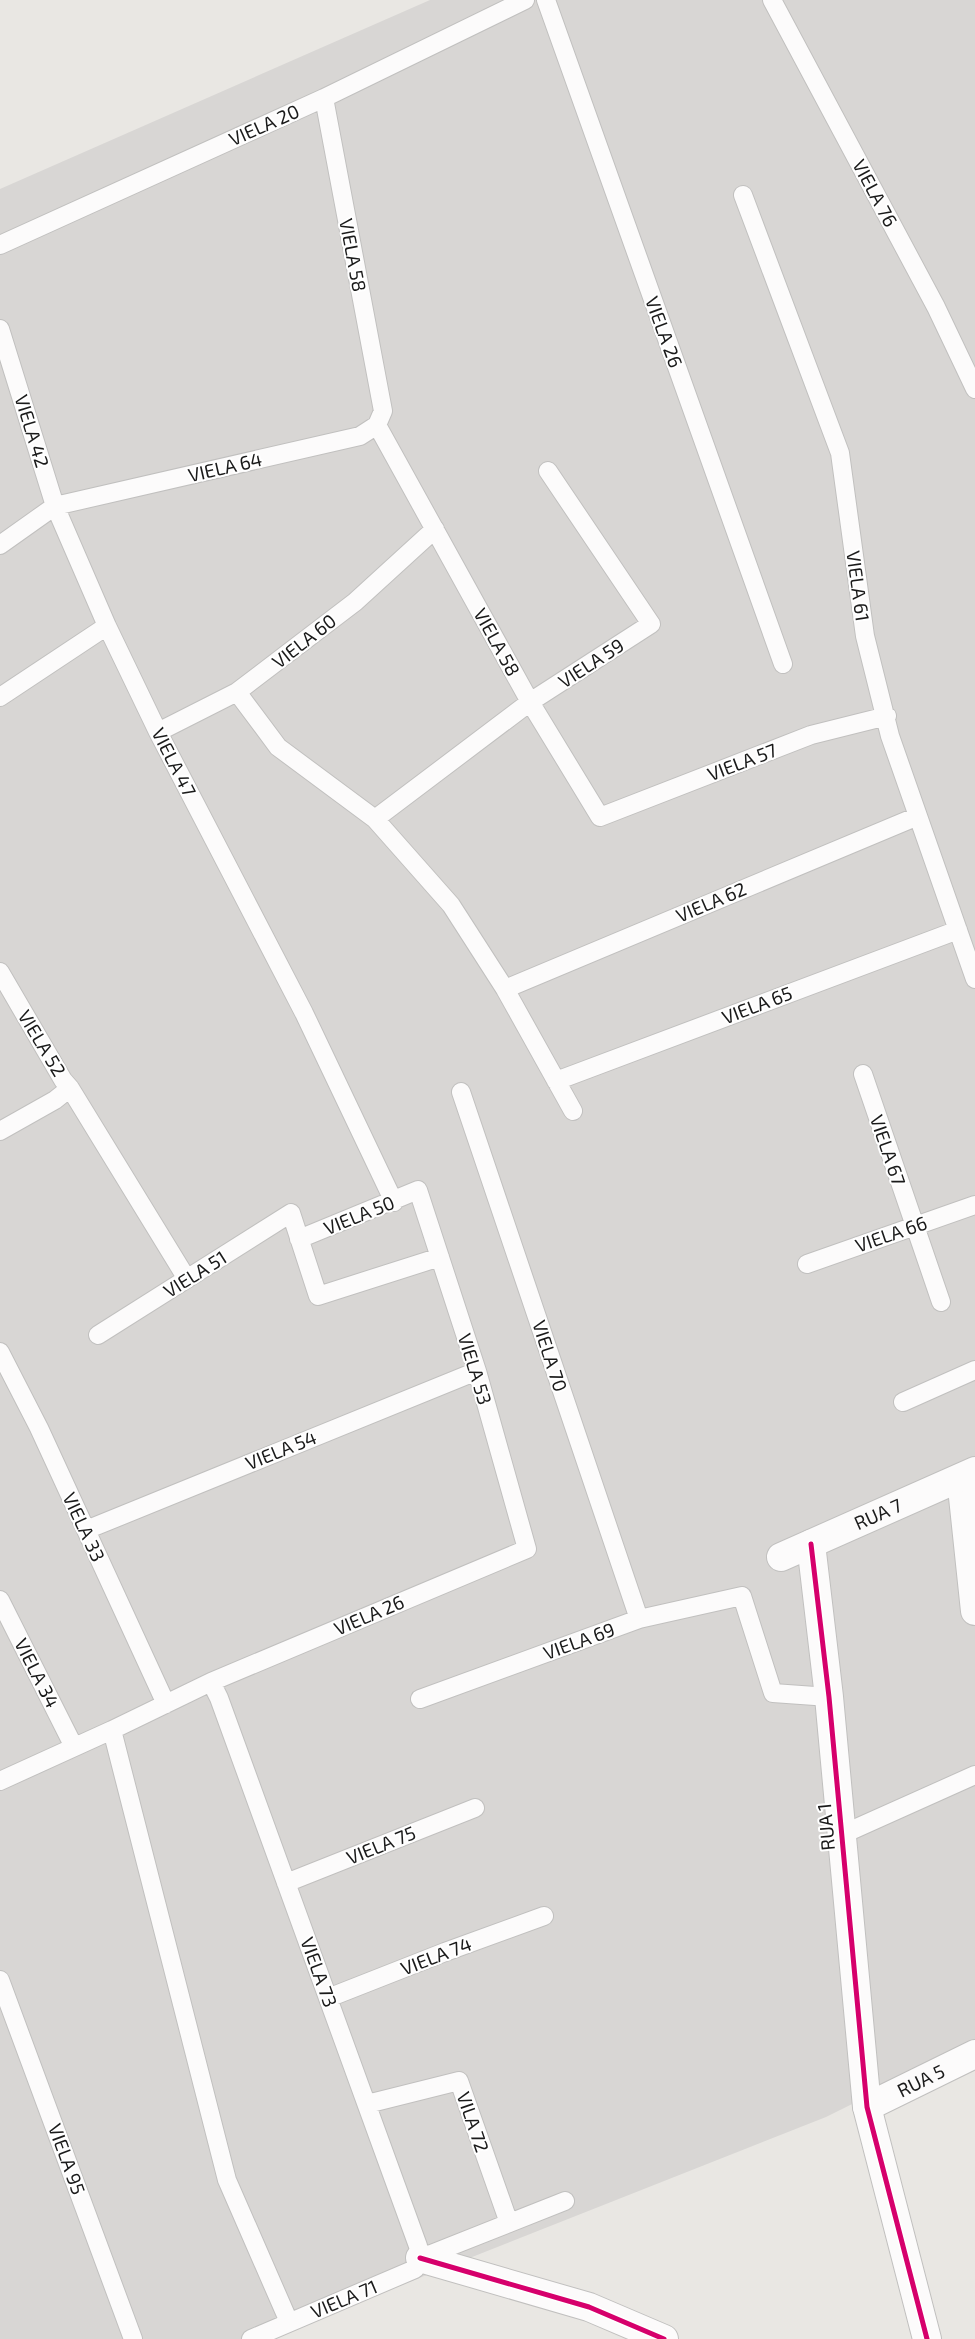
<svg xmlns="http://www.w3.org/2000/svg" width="975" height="2339" font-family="'Exo 2',sans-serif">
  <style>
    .residential { fill: #d8d6d4 }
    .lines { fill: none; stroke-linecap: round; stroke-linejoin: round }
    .lane-casing { stroke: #c1c0bf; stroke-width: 20 }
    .street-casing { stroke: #c1c0bf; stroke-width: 30 }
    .lane { stroke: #fcfbfb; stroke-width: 18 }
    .street { stroke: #fcfbfb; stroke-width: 28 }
    .cycleway-casing { stroke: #fff; stroke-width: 8 }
    .cycleway { stroke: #d6006c; stroke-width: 5 }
    .labels { text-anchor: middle; stroke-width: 4; stroke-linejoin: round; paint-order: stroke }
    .street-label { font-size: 19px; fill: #1a1a1a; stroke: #fff }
  </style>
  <rect width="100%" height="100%" fill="#e9e7e3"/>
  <path class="residential" d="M430,0H975V2043L826,2117L265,2339H0V189Z"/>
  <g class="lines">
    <g class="lane-casing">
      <path id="lane" d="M546,0L783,664
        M772,0L936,307L975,389
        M743,195L840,453L865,636L890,736L975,979
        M0,245L324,98L525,0
        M0,329L55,506L107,626L158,732L304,1013L394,1202
        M377,425L530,702L600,817L811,735L887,716
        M0,545L55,506L360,436L377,425L383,411L324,98
        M237,692L278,747L375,819L451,905L505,989L573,1111
        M0,697L107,626
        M158,732L237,692L355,602L435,529
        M375,819L530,702L651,624L548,471
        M0,972L63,1080L70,1088L187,1279
        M505,989L918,816
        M863,1074L941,1302
        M556,1081L958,930
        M461,1092L639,1619
        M0,1131L55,1100L70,1088
        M807,1264L975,1205
        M98,1335L291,1213L318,1296L440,1257
        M0,1352L39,1428L166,1704
        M903,1402L975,1370
        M86,1530L477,1371
        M0,1600L74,1747
        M211,1682L527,1549L477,1371L418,1190L299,1239
        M420,1699L639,1619L742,1596L773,1693L829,1697
        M112,1730L227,2180L289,2322
        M0,1781L112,1730L211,1682L219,1698L418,2246L420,2258L415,2269L251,2339
        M841,1835L975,1775
        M286,1883L475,1808
        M0,1980L133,2339
        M328,1998L445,1952L544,1916
        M367,2104L459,2081L509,2223
        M421,2258L565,2201"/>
    </g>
    <g class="street-casing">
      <g id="street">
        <path d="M961,1478L975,1611"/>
        <path d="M811,1544L829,1697L867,2107L927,2339"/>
        <path id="s1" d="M781,1557L975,1471"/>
        <path id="s2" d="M867,2107L975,2054"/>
        <path d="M420,2258L589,2307L664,2339"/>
      </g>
    </g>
    <use href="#lane" class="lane"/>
    <use href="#street" class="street"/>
    <g class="cycleway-casing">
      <path id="cycleway" d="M811,1544L829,1697L867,2107L927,2339
        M420,2258L589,2307L664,2339"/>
    </g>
    <use href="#cycleway" class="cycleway"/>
  </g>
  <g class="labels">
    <g class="street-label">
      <text transform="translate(264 125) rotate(-24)" y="7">VIELA 20</text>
      <text transform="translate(875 193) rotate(62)" y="7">VIELA 76</text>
      <text transform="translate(353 255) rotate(79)" y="7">VIELA 58</text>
      <text transform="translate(664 332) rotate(70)" y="7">VIELA 26</text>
      <text transform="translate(32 431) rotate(73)" y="7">VIELA 42</text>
      <text transform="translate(225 467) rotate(-13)" y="7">VIELA 64</text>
      <text transform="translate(858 586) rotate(82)" y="7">VIELA 61</text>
      <text transform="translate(304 641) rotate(-38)" y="7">VIELA 60</text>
      <text transform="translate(497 642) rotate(61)" y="7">VIELA 58</text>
      <text transform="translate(591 663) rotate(-33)" y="7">VIELA 59</text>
      <text transform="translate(174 762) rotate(63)" y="7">VIELA 47</text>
      <text transform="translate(742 762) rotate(-21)" y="7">VIELA 57</text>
      <text transform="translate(711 902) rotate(-23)" y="7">VIELA 62</text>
      <text transform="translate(757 1005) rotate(-21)" y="7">VIELA 65</text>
      <text transform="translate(42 1043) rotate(59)" y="7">VIELA 52</text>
      <text transform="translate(888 1150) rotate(71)" y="7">VIELA 67</text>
      <text transform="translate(359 1215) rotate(-22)" y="7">VIELA 50</text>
      <text transform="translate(891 1234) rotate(-19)" y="7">VIELA 66</text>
      <text transform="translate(195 1274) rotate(-32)" y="7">VIELA 51</text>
      <text transform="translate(550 1356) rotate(72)" y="7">VIELA 70</text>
      <text transform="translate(475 1369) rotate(73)" y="7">VIELA 53</text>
      <text transform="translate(281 1450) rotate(-22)" y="7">VIELA 54</text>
      <text dy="7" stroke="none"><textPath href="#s1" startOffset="106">RUA 7</textPath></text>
      <text transform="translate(84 1527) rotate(65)" y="7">VIELA 33</text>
      <text transform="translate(369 1615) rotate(-23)" y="7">VIELA 26</text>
      <text transform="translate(579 1641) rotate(-20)" y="7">VIELA 69</text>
      <text transform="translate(37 1673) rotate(63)" y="7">VIELA 34</text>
      <text transform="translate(826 1827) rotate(-95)" y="7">RUA 1</text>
      <text transform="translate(381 1845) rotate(-22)" y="7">VIELA 75</text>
      <text transform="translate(436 1956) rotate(-21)" y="7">VIELA 74</text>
      <text transform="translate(319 1972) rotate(70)" y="7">VIELA 73</text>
      <text dy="7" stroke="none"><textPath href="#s2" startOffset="60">RUA 5</textPath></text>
      <text transform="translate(473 2122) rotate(71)" y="7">VILA 72</text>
      <text transform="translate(67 2159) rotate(70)" y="7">VIELA 95</text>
      <text transform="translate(344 2299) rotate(-23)" y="7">VIELA 71</text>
    </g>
  </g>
</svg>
